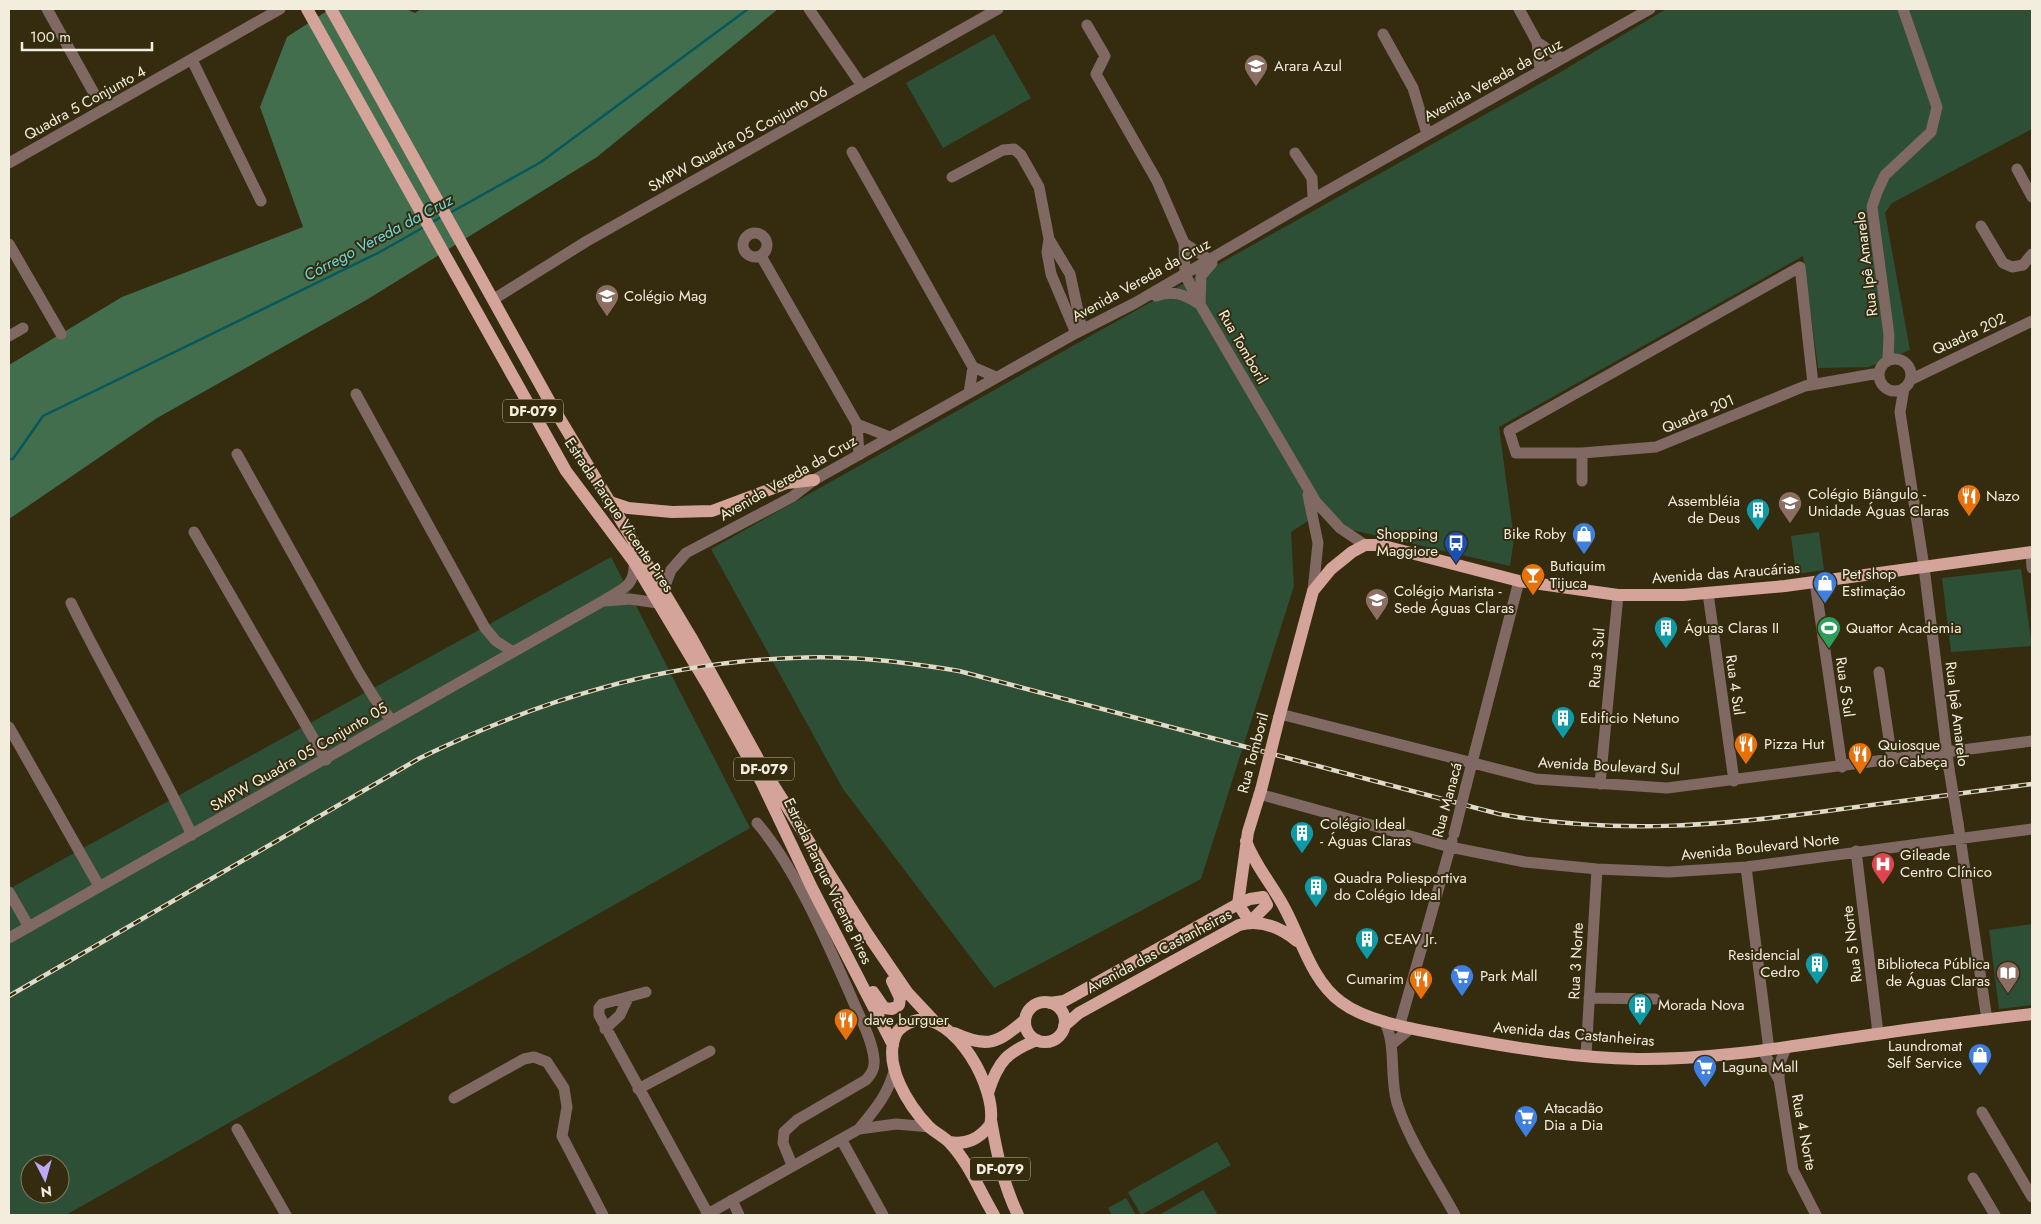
<svg xmlns="http://www.w3.org/2000/svg" width="2041" height="1224" font-family="Jost,sans-serif">
  <style>
    .green { fill: #2c4f36; fill-rule: evenodd }
    .forest { fill: #436e4e }
    .lines { fill: none; stroke-linecap: round; stroke-linejoin: round }
    .stream { stroke: #05595d; stroke-width: 2.5 }
    .minor { stroke: #806863; stroke-width: 11 }
    .major { stroke: #d4a399; stroke-width: 12 }
    .rail-casing { stroke: #e0dac8; stroke-width: 4.5 }
    .rail { stroke: #352c0f; stroke-width: 2.5; stroke-dasharray: 8; stroke-linecap: butt }
    .minor-bridge { stroke: #806863; stroke-width: 11 }
    .major-bridge { stroke: #d4a399; stroke-width: 12 }
    .labels { text-anchor: middle; stroke-width: 4; stroke-linejoin: round; paint-order: stroke }
    .shield { fill: #352c0f; stroke: #bab39f; stroke-width: 1 }
    .shield-label { font-size: 14px; font-weight: bold; fill: #f3eddd }
    .poi-label { font-size: 15px; fill: #f3eddd; stroke: #352c0f; text-anchor: start }
    .street-label { font-size: 15px; fill: #f3eddd; stroke: #352c0f }
    .water-label { font-size: 16px; font-style: italic; fill: #6bd8dd; stroke: #352c0f }
  </style>
  <rect width="100%" height="100%" fill="#352c0f"/>
  <path class="green" d="M1666,9H2032V129L1892,203L1885,213L1910,350L1869,367L1818,368L1803,256L1499,427L1514,539L1510,566L1352,530L1326,509L1291,532L1294,586L1201,879L994,988L843,789L711,549L1559,73Z
    M994,34L1031,98L943,148L906,83Z
    M1819,532L1824,570L1796,574L1791,536Z
    M611,557L750,828L66,1215H9V889ZM30,1164H60V1194H30Z
    M2021,569L2032,646L1951,652L1942,578Z
    M2032,924V1005L1999,1009L1989,930Z
    M1217,1142L1231,1165L1141,1215L1128,1192Z
    M1203,1190L1217,1213L1214,1215H1159Z
    M1126,1198L1136,1215H1112L1108,1208Z"/>
  <path class="forest" d="M330,9H406L415,13L421,9H778L597,157L368,299L157,418L9,519V365L122,297L303,227L260,107L287,37Z"/>
  <g class="lines">
    <path class="stream" d="M448,214L541,162L748,9
      M431,223L441,217
      M9,459H13L43,416L378,253L424,227"/>
    <path class="minor" d="M47,9L95,95
      M809,9L862,86
      M1519,9L1537,42L1540,70
      M1087,25L1105,56L1096,74L1157,181L1184,243L1185,274L1198,301L1316,502L1340,528L1365,545
      M1383,34L1413,88L1427,134
      M1537,42L1561,58
      M192,60L261,201
      M852,152L973,367L996,377
      M1295,153L1312,178L1313,198
      M9,163L280,9
      M2017,169L2032,197
      M952,177L1003,150L1014,149L1021,155L1039,187L1049,239L1047,252L1051,274L1076,333
      M1981,226L2003,263L2012,267L2023,265L2032,254
      M743 245a12 12 0 1 1 24 0a12 12 0 1 1-24 0Z
      M1049,239L1070,274L1082,330
      M1184,243L1210,260
      M9,244L61,334
      M761,256L857,424L859,455
      M1156,296C1173,290 1184,294 1199,304
      M494,299L587,241L998,9
      M1200,303L1201,276L1212,263
      M9,336L23,328
      M1879 375a16 16 0 1 1 32 0a16 16 0 1 1-32 0Z
      M1888,360L1889,335L1872,207L1877,192L1885,175L1931,132L1937,107L1903,9
      M1910,380L2032,321
      M1904,388L1900,412L1924,567L1949,769
      M969,393L973,367
      M356,394L485,628L496,641L513,652
      M857,424L890,437
      M1582,453H1516L1509,431L1800,267L1813,384
      M237,454L359,673L375,699L392,721
      M1582,481V453L1656,447L1805,386L1879,373
      M1308,495L1318,543L1313,591
      M194,532L326,760
      M2031,553L2032,568
      M1815,582L1842,767
      M663,591L671,570L686,553L792,497L814,480L1076,333L1135,303L1327,191L1650,9
      M1708,593L1734,781
      M605,601L630,599L658,603
      M71,603C109,681 155,756 192,835
      M1879,672L1892,760
      M1280,714L1536,779L1667,788L2032,741
      M9,727L99,886
      M1600,784L1618,595
      M1466,786L1519,581
      M1259,794L1450,847L1525,862L1597,869L1669,872L1746,867L2032,829
      M757,823C795,867 826,940 850,994C858,1014 872,1038 874,1059C875,1068 872,1073 866,1080L797,1120L784,1132L783,1143L792,1165
      M1958,823L1987,1020
      M1856,851L1878,1033
      M1746,867L1769,1050
      M9,892L29,927
      M9,938L603,601C621,589 636,587 634,562
      M646,992L602,1004L599,1008V1015L708,1214
      M1589,998L1655,999
      M1384,1021C1397,1044 1389,1076 1397,1103C1409,1141 1436,1180 1455,1215
      M1400,1024L1452,841
      M605,1029L620,1015L628,998
      M1392,1044L1411,1028
      M1786,1048L1779,1065V1079L1793,1170L1816,1215
      M1763,1051L1778,1078
      M1586,1055L1597,869
      M638,1089L710,1051
      M454,1098L524,1059L534,1057L547,1062L564,1088L567,1107L562,1136L603,1215
      M1982,1112L2032,1197
      M237,1129L286,1215
      M859,1129C876,1108 888,1095 895,1068
      M841,1139L883,1215
      M1973,1178L1995,1215
      M732,1200L739,1215
      M706,1215L859,1129L896,1124L930,1127"/>
    <path class="major" d="M307,9L566,471L634,562L711,691L761,781L812,888L893,1045
      M331,9L551,404L691,637L767,775L868,935L907,992L936,1023
      M610,502L628,508L672,512L712,511L787,483L814,480
      M1279,718L1313,591L1331,569L1352,552L1365,545H1380L1519,581L1618,595H1683L1785,586L2032,552
      M1246,841C1255,866 1272,884 1284,907C1301,938 1311,980 1341,1002C1369,1023 1420,1030 1455,1037C1515,1048 1576,1058 1637,1059C1718,1060 1797,1045 1877,1034C1929,1026 1981,1020 2032,1014
      M1250,922L1238,904L1248,832L1261,790
      M873,992L884,1008L892,1009L899,1005L900,998L892,981
      M1025 1022a20 20 0 1 1 40 0a20 20 0 1 1-40 0Z
      M1050,1003L1064,1001L1075,995L1238,904L1250,899L1263,897L1267,905L1250,922
      M1064,1026L1079,1013L1239,925C1261,919 1280,927 1297,941
      M954,1033C989,1049 997,1043 1025,1020
      M988,1093C998,1061 1007,1052 1037,1040
      M991,1120C997,1154 1003,1184 1018,1215
      M949,1142C967,1145 979,1139 990,1125C999,1091 954,1009 914,1021C907,1023 899,1028 896,1034C882,1065 909,1106 929,1127C936,1133 944,1137 950,1143C969,1163 980,1192 994,1215"/>
    <g class="rail-casing">
      <path id="rail" d="M9,996L420,758C539,700 660,663 793,658C849,655 904,662 959,671L1499,814C1620,836 1728,825 1849,808C1910,800 1971,792 2032,784"/>
    </g>
    <use href="#rail" class="rail"/>
    <path class="minor-bridge" d="M1949,769L1958,823
      M1454,834L1466,786"/>
    <path class="major-bridge" d="M1261,790L1279,718"/>
  </g>
  <defs>
    <g id="school-pin" transform="scale(1.25)"><path d="M0 17L-7.5 6A9.5 9.5 0 1 1 7.5 6Z" fill="#8d6e63" stroke="#352c0f"/><path d="M0-5L7-2L0 1L-7-2ZM-4 1L0 2.5L4 1V4Q0 6-4 4Z" fill="#fff"/></g>
    <g id="restaurant-pin" transform="scale(1.25)"><path d="M0 17L-7.5 6A9.5 9.5 0 1 1 7.5 6Z" fill="#e8710a" stroke="#352c0f"/><path d="M-5-6h1v4h1v-4h1v4h1v-4h1v5L-1.5 .5V6h-2V.5L-5-1ZM5-6V6H3V1.5H1.5Q1.5-4 5-6Z" fill="#fff"/></g>
    <g id="building-pin" transform="scale(1.25)"><path d="M0 17L-7.5 6A9.5 9.5 0 1 1 7.5 6Z" fill="#0f9aa8" stroke="#352c0f"/><path d="M-4-6H4V6H1V3H-1V6H-4ZM-2.5-4.3h1.7v1.8h-1.7ZM.8-4.3h1.7v1.8H.8ZM-2.5-1h1.7V.8h-1.7ZM.8-1h1.7V.8H.8Z" fill="#fff"/></g>
    <g id="shop-pin" transform="scale(1.25)"><path d="M0 17L-7.5 6A9.5 9.5 0 1 1 7.5 6Z" fill="#3f7fe0" stroke="#352c0f"/><path d="M-5-2.5h2.3a2.7 3.5 0 0 1 5.4 0H5L5.5 6h-11ZM-1.5-2.5h3a1.5 2.3 0 0 0-3 0Z" fill="#fff"/></g>
    <g id="bus-pin" transform="scale(1.25)"><path d="M0 17L-7.5 6A9.5 9.5 0 1 1 7.5 6Z" fill="#1a4fb4" stroke="#352c0f"/><path d="M-5-6H5V4H4V6H2V4H-2V6H-4V4H-5ZM-3.5-4V0h7V-4ZM-3.5 1.2v1.5H-2V1.2ZM2 1.2v1.5H3.5V1.2Z" fill="#fff"/></g>
    <g id="bar-pin" transform="scale(1.25)"><path d="M0 17L-7.5 6A9.5 9.5 0 1 1 7.5 6Z" fill="#e8710a" stroke="#352c0f"/><path d="M-6-5H6L.8 .8V4.5H3.5V6h-7V4.5H-.8V.8Z" fill="#fff"/></g>
    <g id="stadium-pin" transform="scale(1.25)"><path d="M0 17L-7.5 6A9.5 9.5 0 1 1 7.5 6Z" fill="#2e9e5b" stroke="#352c0f"/><path d="M0-5a6.5 5 0 1 0 0 10a6.5 5 0 1 0 0-10ZM-3.5-1.8h7v3.6h-7Z" fill="#fff"/></g>
    <g id="hospital-pin" transform="scale(1.25)"><path d="M0 17L-7.5 6A9.5 9.5 0 1 1 7.5 6Z" fill="#e0444e" stroke="#352c0f"/><path d="M-5-5h3v3.5h4V-5h3V5h-3V1.5h-4V5h-3Z" fill="#fff"/></g>
    <g id="library-pin" transform="scale(1.25)"><path d="M0 17L-7.5 6A9.5 9.5 0 1 1 7.5 6Z" fill="#8d6e63" stroke="#352c0f"/><path d="M-6-4Q-3-5.5-.7-3.5V5Q-3 3-6 4ZM6-4Q3-5.5 .7-3.5V5Q3 3 6 4Z" fill="#fff"/></g>
    <g id="supermarket-pin" transform="scale(1.25)"><path d="M0 17L-7.5 6A9.5 9.5 0 1 1 7.5 6Z" fill="#3f7fe0" stroke="#352c0f"/><path d="M-6-5.5h2.5l.6 2H6L4.5 2H-2.5L-4.4-4H-6ZM-1.5 3.2a1.3 1.3 0 1 0 .1 0ZM3 3.2a1.3 1.3 0 1 0 .1 0Z" fill="#fff"/></g>
  </defs>
  <g fill-rule="evenodd">
    <use href="#school-pin" x="1256" y="66"/>
    <use href="#school-pin" x="607" y="296"/>
    <use href="#restaurant-pin" x="1969" y="496"/>
    <use href="#school-pin" x="1790" y="503"/>
    <use href="#building-pin" x="1758" y="510"/>
    <use href="#shop-pin" x="1584" y="534"/>
    <use href="#bus-pin" x="1456" y="543"/>
    <use href="#bar-pin" x="1533" y="575"/>
    <use href="#shop-pin" x="1825" y="583"/>
    <use href="#school-pin" x="1377" y="600"/>
    <use href="#building-pin" x="1666" y="628"/>
    <use href="#stadium-pin" x="1829" y="628"/>
    <use href="#building-pin" x="1563" y="718"/>
    <use href="#restaurant-pin" x="1746" y="744"/>
    <use href="#restaurant-pin" x="1860" y="754"/>
    <use href="#building-pin" x="1302" y="833"/>
    <use href="#hospital-pin" x="1883" y="864"/>
    <use href="#building-pin" x="1316" y="887"/>
    <use href="#building-pin" x="1367" y="939"/>
    <use href="#building-pin" x="1817" y="964"/>
    <use href="#library-pin" x="2008" y="973"/>
    <use href="#supermarket-pin" x="1462" y="976"/>
    <use href="#restaurant-pin" x="1421" y="979"/>
    <use href="#building-pin" x="1640" y="1005"/>
    <use href="#restaurant-pin" x="846" y="1020"/>
    <use href="#shop-pin" x="1980" y="1055"/>
    <use href="#supermarket-pin" x="1705" y="1067"/>
    <use href="#supermarket-pin" x="1526" y="1117"/>
  </g>
  <g class="labels">
    <g class="shield">
      <rect x="503" y="399.5" width="60" height="23" rx="4"/>
      <rect x="734" y="757.5" width="60" height="23" rx="4"/>
      <rect x="970" y="1157.5" width="60" height="23" rx="4"/>
    </g>
    <g class="shield-label">
      <text x="533" y="416">DF-079</text>
      <text x="764" y="774">DF-079</text>
      <text x="1000" y="1174">DF-079</text>
    </g>
    <g class="poi-label">
      <text x="1274" y="71">Arara Azul</text>
      <text x="624" y="301">Colégio Mag</text>
      <text x="1808" y="499">Colégio Biângulo -<tspan x="1808" dy="17">Unidade Águas Claras</tspan></text>
      <text x="1986" y="501">Nazo</text>
      <text x="1740" y="506" text-anchor="end">Assembléia<tspan x="1740" dy="17">de Deus</tspan></text>
      <text x="1438" y="539" text-anchor="end">Shopping<tspan x="1438" dy="17">Maggiore</tspan></text>
      <text x="1566" y="539" text-anchor="end">Bike Roby</text>
      <text x="1550" y="571">Butiquim<tspan x="1550" dy="17">Tijuca</tspan></text>
      <text x="1842" y="579">Pet shop<tspan x="1842" dy="17">Estimação</tspan></text>
      <text x="1394" y="596">Colégio Marista -<tspan x="1394" dy="17">Sede Águas Claras</tspan></text>
      <text x="1684" y="633">Águas Claras II</text>
      <text x="1846" y="633">Quattor Academia</text>
      <text x="1580" y="723">Edificio Netuno</text>
      <text x="1764" y="749">Pizza Hut</text>
      <text x="1878" y="750">Quiosque<tspan x="1878" dy="17">do Cabeça</tspan></text>
      <text x="1320" y="829">Colégio Ideal<tspan x="1320" dy="17">- Águas Claras</tspan></text>
      <text x="1900" y="860">Gileade<tspan x="1900" dy="17">Centro Clínico</tspan></text>
      <text x="1334" y="883">Quadra Poliesportiva<tspan x="1334" dy="17">do Colégio Ideal</tspan></text>
      <text x="1384" y="944">CEAV Jr.</text>
      <text x="1800" y="960" text-anchor="end">Residencial<tspan x="1800" dy="17">Cedro</tspan></text>
      <text x="1990" y="969" text-anchor="end">Biblioteca Pública<tspan x="1990" dy="17">de Águas Claras</tspan></text>
      <text x="1480" y="981">Park Mall</text>
      <text x="1404" y="984" text-anchor="end">Cumarim</text>
      <text x="1658" y="1010">Morada Nova</text>
      <text x="864" y="1025">dave burguer</text>
      <text x="1962" y="1051" text-anchor="end">Laundromat<tspan x="1962" dy="17">Self Service</tspan></text>
      <text x="1722" y="1072">Laguna Mall</text>
      <text x="1544" y="1113">Atacadão<tspan x="1544" dy="17">Dia a Dia</tspan></text>
    </g>
    <g class="street-label">
      <text transform="translate(1493 80) rotate(-29)" y="5">Avenida Vereda da Cruz</text>
      <text transform="translate(85 103) rotate(-29)" y="5">Quadra 5 Conjunto 4</text>
      <text transform="translate(738 139) rotate(-29)" y="5">SMPW Quadra 05 Conjunto 06</text>
      <text transform="translate(1866 264) rotate(-97)" y="5">Rua Ipê Amarelo</text>
      <text transform="translate(1141 280) rotate(-29)" y="5">Avenida Vereda da Cruz</text>
      <text transform="translate(1969 334) rotate(-25)" y="5">Quadra 202</text>
      <text transform="translate(1243 347) rotate(60)" y="5">Rua Tomboril</text>
      <text transform="translate(1698 414) rotate(-23)" y="5">Quadra 201</text>
      <text transform="translate(788 478) rotate(-30)" y="5">Avenida Vereda da Cruz</text>
      <text transform="translate(619 515) rotate(56)" y="5">Estrada Parque Vicente Pires</text>
      <text transform="translate(1726 573) rotate(-4)" y="5">Avenida das Araucárias</text>
      <text transform="translate(1597 658) rotate(-85)" y="5">Rua 3 Sul</text>
      <text transform="translate(1735 685) rotate(82)" y="5">Rua 4 Sul</text>
      <text transform="translate(1845 687) rotate(82)" y="5">Rua 5 Sul</text>
      <text transform="translate(1957 714) rotate(83)" y="5">Rua Ipê Amarelo</text>
      <text transform="translate(1253 753) rotate(-75)" y="5">Rua Tomboril</text>
      <text transform="translate(299 757) rotate(-30)" y="5">SMPW Quadra 05 Conjunto 05</text>
      <text transform="translate(1609 766) rotate(3)" y="5">Avenida Boulevard Sul</text>
      <text transform="translate(1447 800) rotate(-75)" y="5">Rua Manacá</text>
      <text transform="translate(1760 847) rotate(-6)" y="5">Avenida Boulevard Norte</text>
      <text transform="translate(828 881) rotate(64)" y="5">Estrada Parque Vicente Pires</text>
      <text transform="translate(1852 944) rotate(-97)" y="5">Rua 5 Norte</text>
      <text transform="translate(1159 951) rotate(-28)" y="5">Avenida das Castanheiras</text>
      <text transform="translate(1576 961) rotate(-87)" y="5">Rua 3 Norte</text>
      <text transform="translate(1574 1034) rotate(5)" y="5">Avenida das Castanheiras</text>
      <text transform="translate(1804 1132) rotate(79)" y="5">Rua 4 Norte</text>
    </g>
    <g class="water-label">
      <text transform="translate(378 237) rotate(-28)" y="6">Córrego Vereda da Cruz</text>
    </g>
  </g>
  <rect width="2041" height="1224" fill="none" stroke="#f3eddd" stroke-width="20"/>
  <g transform="translate(45 1179) rotate(174)"><circle r="24" fill="#352c0f" stroke="#817961"/>
  <path d="M0-4L9 19L0 12L-9 19Z" fill="#bbaaf6"/>
  <text y="-8" font-size="14" font-weight="bold" text-anchor="middle" fill="#f3eddd">N</text>
  </g>
  <path d="M22 42v8h130v-8" fill="none" stroke="#f3eddd" stroke-width="2.5"/>
  <text x="30" y="42" font-size="15" fill="#f3eddd" stroke="#352c0f" stroke-width="4" paint-order="stroke">100 m</text>
</svg>
